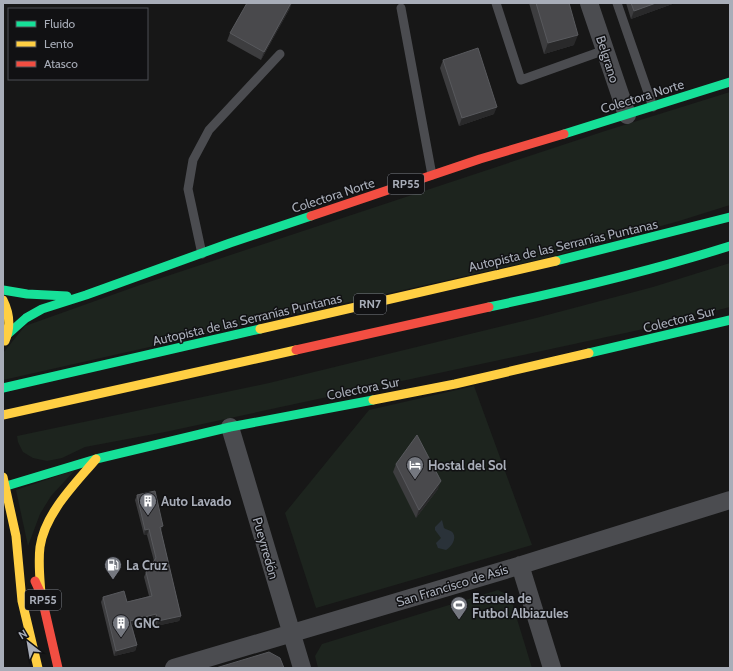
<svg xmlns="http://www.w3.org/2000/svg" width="733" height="671" font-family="Cabin,sans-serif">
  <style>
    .green { fill: #1d241e }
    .water { fill: #2a3239 }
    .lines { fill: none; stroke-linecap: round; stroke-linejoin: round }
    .lane { stroke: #4b4c50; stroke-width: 9 }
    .street { stroke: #4b4c50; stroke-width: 18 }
    .fast { stroke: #16e098; stroke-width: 9 }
    .slow { stroke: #ffcf43; stroke-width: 9 }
    .jam { stroke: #f24e42; stroke-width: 9 }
    .wall { fill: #3d3d3f }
    .shaded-wall { fill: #29292a }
    .building { fill: #49494c; stroke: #58595d }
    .labels { text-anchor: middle; stroke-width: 3; stroke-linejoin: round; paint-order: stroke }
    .shield { fill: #111113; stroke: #7b7e86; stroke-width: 1 }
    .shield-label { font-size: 12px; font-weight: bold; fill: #a8adb8 }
    .street-label { font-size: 13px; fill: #a8adb8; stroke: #111113 }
    .poi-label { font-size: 13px; font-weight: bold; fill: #a8adb8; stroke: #111113; text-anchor: start }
  </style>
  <rect width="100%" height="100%" fill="#171717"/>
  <path class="green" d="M730,92V205L679,221L550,257L3,380V353L25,326L140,285L605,131Z
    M730,263V307L639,330L165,432L85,447L62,458L47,461L33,458L23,452L18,442L17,436L269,383L396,352L536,318L653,287Z
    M474,386L532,545L316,608L285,513L369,410Z
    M75,470L51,496L40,514L28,546L16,490Z
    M498,590L510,596L532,668H318L315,656L322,644Z"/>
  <path class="water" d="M442,520L444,528C447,530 451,530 453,533C457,539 451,547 446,550L438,548L436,543L441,538L435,530V527Z"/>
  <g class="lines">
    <path class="lane" d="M496,3L521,80L605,50
      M617,3L653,107
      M401,8L432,175
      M202,254L188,189L193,160L209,130L280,54"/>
    <path class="street" d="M589,3L627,115
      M230,427L302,668
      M520,565L552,668
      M174,668L505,570L730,500"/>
    <path class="fast" d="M564,134L730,82
      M556,261L730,217
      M3,290L27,294L67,296
      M489,307C570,290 651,271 730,246
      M8,334L26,318L42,309L86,295L230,243L311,216
      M589,353L730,320
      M3,388L260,329
      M3,487L96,459L230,427L373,400"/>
    <path class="slow" d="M3,300C10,314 11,327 5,341
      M260,329L556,261
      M373,400L455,384L589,353
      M3,415L296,350
      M3,477L16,536L22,601L38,668
      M41,594C40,579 38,563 40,547C45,513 75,484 96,459"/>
    <path class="jam" d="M311,216L480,159L564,134
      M296,350L489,307
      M35,581L41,594L58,668"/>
  </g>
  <path class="wall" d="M529,3H569L574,45L544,54Z
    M626,3H675L631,19Z
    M290,8L261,60L227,41L230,33Z
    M443,60L494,114L459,126L440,68Z
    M396,464L438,489L416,518L393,472Z
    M137,495L161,531L181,616L179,621L156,626L154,619L132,625L137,645L135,651L114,656L101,602L103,597L127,602L149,596L144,577L146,572L154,561L147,535H144L135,500Z"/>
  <path class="shaded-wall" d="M291,3H292L290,8L261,60L264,52Z
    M656,3H675L631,19L634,11Z
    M578,35L574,45L544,54L548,43Z
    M497,107L494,114L459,126L462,118Z
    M441,481L438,489L416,518L419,510Z
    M163,526L161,531L160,527Z
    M149,529L147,535H144L145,530Z
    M156,614L154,619L129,626L130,621Z
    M181,616L179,621L156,626L158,621Z
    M137,645L135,651L114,656L116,651Z"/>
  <path class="building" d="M247,3H291L264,52L230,33Z
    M536,3H569L578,35L548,43Z
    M631,3H656L634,11Z
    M478,48L497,107L462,118L443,60Z
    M417,435L441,481L419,510L396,464Z
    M155,491L163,526L160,527L181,616L158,621L156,614L130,621L137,645L116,651L103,597L124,591L127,602L152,596L146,572L156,558L149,529L145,530L137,495Z
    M269,652L280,658L284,668H216Z"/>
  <defs>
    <g id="hotel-pin" transform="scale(0.9)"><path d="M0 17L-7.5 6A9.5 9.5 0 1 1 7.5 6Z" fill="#757880" stroke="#111113"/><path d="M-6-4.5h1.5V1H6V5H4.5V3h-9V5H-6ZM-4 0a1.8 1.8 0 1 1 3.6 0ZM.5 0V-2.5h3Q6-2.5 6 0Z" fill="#fff"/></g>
    <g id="building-pin" transform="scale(0.9)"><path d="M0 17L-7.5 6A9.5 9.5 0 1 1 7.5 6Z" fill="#757880" stroke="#111113"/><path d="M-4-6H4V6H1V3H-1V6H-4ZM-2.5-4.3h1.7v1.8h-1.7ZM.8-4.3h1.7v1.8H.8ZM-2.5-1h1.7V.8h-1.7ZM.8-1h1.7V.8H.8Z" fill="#fff"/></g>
    <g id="fuel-pin" transform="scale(0.9)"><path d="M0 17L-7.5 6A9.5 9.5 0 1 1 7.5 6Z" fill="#757880" stroke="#111113"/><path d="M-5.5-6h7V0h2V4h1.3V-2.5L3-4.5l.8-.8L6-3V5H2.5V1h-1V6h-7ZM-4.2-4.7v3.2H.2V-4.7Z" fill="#fff"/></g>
    <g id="stadium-pin" transform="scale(0.9)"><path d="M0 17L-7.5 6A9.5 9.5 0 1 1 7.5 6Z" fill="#757880" stroke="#111113"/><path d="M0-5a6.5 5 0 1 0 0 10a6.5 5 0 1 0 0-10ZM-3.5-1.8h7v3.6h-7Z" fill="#fff"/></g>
  </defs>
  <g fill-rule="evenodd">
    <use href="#hotel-pin" x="415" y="465"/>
    <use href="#building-pin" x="148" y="501"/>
    <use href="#fuel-pin" x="113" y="565"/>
    <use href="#stadium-pin" x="459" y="605"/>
    <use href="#building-pin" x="121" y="623"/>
  </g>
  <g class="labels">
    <g class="shield">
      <rect x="388" y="174" width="36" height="20" rx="3"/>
      <rect x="354" y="294" width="32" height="20" rx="3"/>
      <rect x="25" y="590" width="36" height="20" rx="3"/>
    </g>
    <g class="shield-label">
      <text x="406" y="188">RP55</text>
      <text x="370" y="308">RN7</text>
      <text x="43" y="604">RP55</text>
    </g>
    <g class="street-label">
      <text transform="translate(608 59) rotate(72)" y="5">Belgrano</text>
      <text transform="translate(642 96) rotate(-17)" y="5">Colectora Norte</text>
      <text transform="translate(333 195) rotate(-18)" y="5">Colectora Norte</text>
      <text transform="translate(563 245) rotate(-13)" y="5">Autopista de las Serranías Puntanas</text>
      <text transform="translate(247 319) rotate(-13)" y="5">Autopista de las Serranías Puntanas</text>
      <text transform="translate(679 319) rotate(-14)" y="5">Colectora Sur</text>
      <text transform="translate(363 388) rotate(-11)" y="5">Colectora Sur</text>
      <text transform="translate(266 548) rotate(74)" y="5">Pueyrredón</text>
      <text transform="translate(452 585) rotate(-17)" y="5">San Francisco de Asís</text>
    </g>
    <g class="poi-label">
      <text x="428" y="470">Hostal del Sol</text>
      <text x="161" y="506">Auto Lavado</text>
      <text x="126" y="570">La Cruz</text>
      <text x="472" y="603">Escuela de<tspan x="472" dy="15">Futbol Albiazules</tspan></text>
      <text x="134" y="628">GNC</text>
    </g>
  </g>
  <rect width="733" height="671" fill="none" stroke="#a8adb8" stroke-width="8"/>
  <rect x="8" y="8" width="140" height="72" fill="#111113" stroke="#4d4f55"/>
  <rect x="16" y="21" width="20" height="6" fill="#16e098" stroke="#4d4f55"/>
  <text x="44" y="28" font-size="12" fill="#a8adb8">Fluido</text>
  <rect x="16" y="41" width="20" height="6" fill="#ffcf43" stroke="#4d4f55"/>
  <text x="44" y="48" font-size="12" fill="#a8adb8">Lento</text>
  <rect x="16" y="61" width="20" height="6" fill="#f24e42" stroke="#4d4f55"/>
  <text x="44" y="68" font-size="12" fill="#a8adb8">Atasco</text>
  <g transform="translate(28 643) rotate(329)" stroke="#111113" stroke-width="3" paint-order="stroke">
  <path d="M0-3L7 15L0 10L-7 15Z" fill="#a8adb8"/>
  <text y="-6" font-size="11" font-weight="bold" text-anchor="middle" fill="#a8adb8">N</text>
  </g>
</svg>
